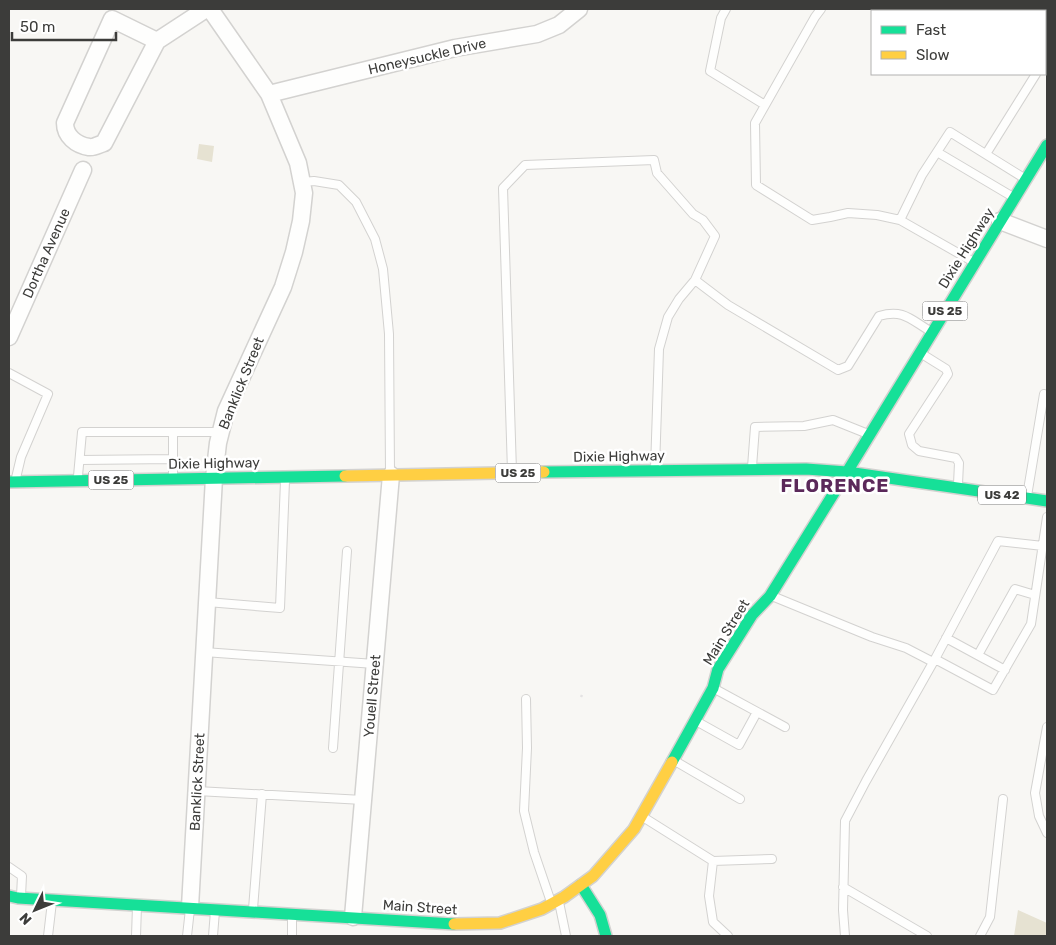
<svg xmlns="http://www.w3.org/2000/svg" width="1056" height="945" font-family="Rubik,sans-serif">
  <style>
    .green { fill: #e6e2d2 }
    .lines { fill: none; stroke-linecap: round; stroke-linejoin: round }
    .lane-casing { stroke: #d3d2d0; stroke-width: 10 }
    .street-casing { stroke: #d3d2d0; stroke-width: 19 }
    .fast-casing { stroke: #d3d2d0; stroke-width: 14 }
    .slow-casing { stroke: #d3d2d0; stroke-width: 14 }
    .path { stroke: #e4e3e3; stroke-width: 2.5; stroke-dasharray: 4 2.5; stroke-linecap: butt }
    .lane { stroke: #fefefd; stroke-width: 8 }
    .street { stroke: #fefefd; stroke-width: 16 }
    .fast { stroke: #16e098; stroke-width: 11 }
    .slow { stroke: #ffcf43; stroke-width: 11 }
    .labels { text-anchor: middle; stroke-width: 5; stroke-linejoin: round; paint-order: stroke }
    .shield { fill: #fff; stroke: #767675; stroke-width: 1 }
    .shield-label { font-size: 12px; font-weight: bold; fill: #3c3c3a }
    .street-label { font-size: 14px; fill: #3c3c3a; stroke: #fff }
    .district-label { font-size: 19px; font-weight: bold; letter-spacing: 1px; fill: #5b295a; stroke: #fff }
  </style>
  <rect width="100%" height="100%" fill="#f8f7f4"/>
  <path class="green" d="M199,144L214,146L212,162L197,159Z
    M1018,910L1047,923V936H1014Z"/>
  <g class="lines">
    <g class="lane-casing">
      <path id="lane" d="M726,9L721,18L710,71L765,105
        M821,9L815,17L755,123L756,185L812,220L830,217L848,213L877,215L900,220L972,261
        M952,9L957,11
        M1045,62L1047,63
        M937,152L1013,197
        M986,154L1036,74
        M302,182L314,181L339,185L356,202L375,239L383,269L389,334L390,473
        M900,220L922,175L950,132L1024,178
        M695,280L728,305L838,370L848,366L879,316C903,309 910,319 930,331
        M922,354L946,369L948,374L909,434L912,445L919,451L956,458L959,463L958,484
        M9,373L48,394L21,457L16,478
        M80,460L173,459
        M752,467L755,427L804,426L833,420L868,434
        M512,471L503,188L525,165L654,160L657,173L693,214L703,220L715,236L695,280L679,299L668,317L659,349L655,468
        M78,476L82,432H221
        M173,477V432
        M1027,496L1044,394
        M772,596L872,637L906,648L933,662
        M207,602L280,608L285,481
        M946,638L1005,670
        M204,652L375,664
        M978,655L1015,589L1035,595
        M935,659L998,541L1043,546
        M715,689L785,727
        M526,699L527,748L524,811L534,852L551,902
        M696,721L739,745L757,712
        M1047,727L1035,793L1039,816L1047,833
        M333,748L347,551
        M675,761L740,799
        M197,791L363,800
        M643,817L713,861
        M713,861L709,896L713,922L728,936
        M713,861L772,859
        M9,867L22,876L21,896
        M843,887L927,936
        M559,902L566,936
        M253,909L262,794
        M48,936L52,902
        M136,936L137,906
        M187,936L190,909
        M213,936L215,911
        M292,936V916
        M845,936L843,910L845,821L866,781L935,659L993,690L1031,624L1047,517
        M980,936L990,917L1003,799"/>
    </g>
    <g class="street-casing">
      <path id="street" d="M157,41L112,19L65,123C65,136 76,145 89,147C94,148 100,144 104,143L157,41L206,9
        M269,94L455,48L537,34L559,25L579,9
        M1000,221L1047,239
        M9,337L83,170
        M190,907L214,478L218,443L226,411L283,287L294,252L301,221L304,193L298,163L269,94L210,9
        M353,917L391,475"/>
    </g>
    <g class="fast-casing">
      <path id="fast" d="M544,472L806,469L847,472L1047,501
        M847,472L1047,145
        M9,482L345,476
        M672,762L713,688L718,669L752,615L770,596L847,472
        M581,885L600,915L606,936
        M9,896L18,898L454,924"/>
    </g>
    <g class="slow-casing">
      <path id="slow" d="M345,476L544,472
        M454,924L500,923L542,909L564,897L593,876L634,829L672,762"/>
    </g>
    <path class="path" d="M581,697L582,695"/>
    <use href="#lane" class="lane"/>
    <use href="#street" class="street"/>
    <use href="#fast" class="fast"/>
    <use href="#slow" class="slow"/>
  </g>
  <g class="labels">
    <g class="shield">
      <rect x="922.5" y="301.5" width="45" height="19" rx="4"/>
      <rect x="495.5" y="463.5" width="45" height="19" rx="4"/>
      <rect x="88.5" y="470.5" width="45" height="19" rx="4"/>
      <rect x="978" y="485.5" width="48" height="19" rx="4"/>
    </g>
    <g class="shield-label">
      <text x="945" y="315">US 25</text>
      <text x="518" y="477">US 25</text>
      <text x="111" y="484">US 25</text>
      <text x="1002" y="499">US 42</text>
    </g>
    <g class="street-label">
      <text transform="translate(427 56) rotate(-13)" y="5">Honeysuckle Drive</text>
      <text transform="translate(966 248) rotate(-58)" y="5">Dixie Highway</text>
      <text transform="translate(46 253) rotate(-66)" y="5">Dortha Avenue</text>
      <text transform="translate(241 383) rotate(-68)" y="5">Banklick Street</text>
      <text transform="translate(619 456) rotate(-1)" y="5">Dixie Highway</text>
      <text transform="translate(214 463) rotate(-1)" y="5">Dixie Highway</text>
      <text transform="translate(726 632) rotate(-58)" y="5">Main Street</text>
      <text transform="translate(372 696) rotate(-85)" y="5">Youell Street</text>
      <text transform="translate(197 782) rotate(-87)" y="5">Banklick Street</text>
      <text transform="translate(420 907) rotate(4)" y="5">Main Street</text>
    </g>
    <g class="district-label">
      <text x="835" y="492">FLORENCE</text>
    </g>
  </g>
  <rect width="1056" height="945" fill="none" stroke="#3c3c3a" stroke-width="20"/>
  <rect x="871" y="10" width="175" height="65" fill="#ffffff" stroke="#b1b1b0"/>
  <rect x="881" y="26" width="25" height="8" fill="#16e098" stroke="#b1b1b0"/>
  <text x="916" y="35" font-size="15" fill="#3c3c3a">Fast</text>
  <rect x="881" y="51" width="25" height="8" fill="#ffcf43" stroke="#b1b1b0"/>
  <text x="916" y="60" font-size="15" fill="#3c3c3a">Slow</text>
  <g transform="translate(35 910) rotate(227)" stroke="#ffffff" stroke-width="4" paint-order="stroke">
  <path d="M0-4L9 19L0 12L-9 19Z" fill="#3c3c3a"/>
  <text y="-8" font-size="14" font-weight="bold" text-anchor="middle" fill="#3c3c3a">N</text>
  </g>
  <path d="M12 32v8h104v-8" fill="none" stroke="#3c3c3a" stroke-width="2.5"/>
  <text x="20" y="32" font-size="15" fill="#3c3c3a" stroke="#ffffff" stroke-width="4" paint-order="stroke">50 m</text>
</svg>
